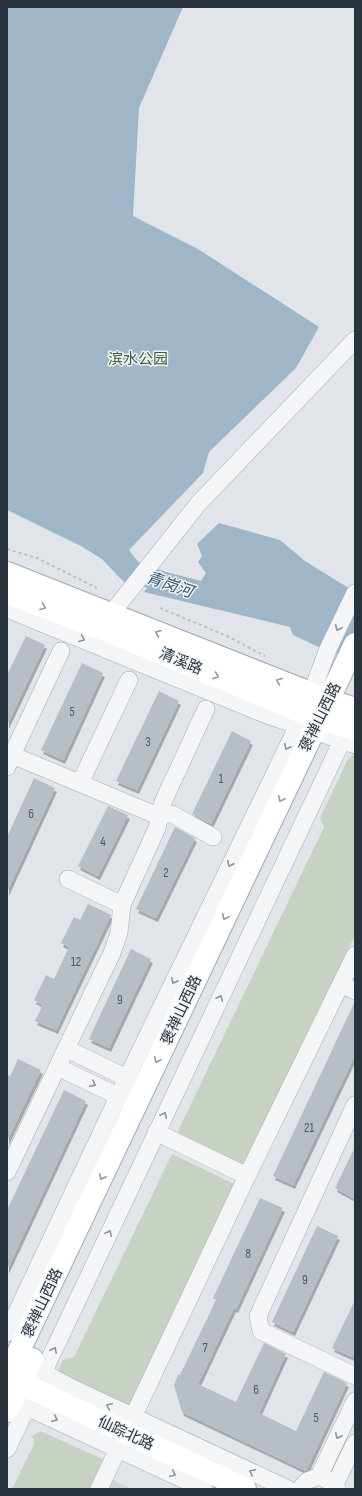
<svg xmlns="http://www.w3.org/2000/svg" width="362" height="1496" font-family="'Sofia Sans Condensed','Noto Sans SC',sans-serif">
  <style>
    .built { fill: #cfd4da }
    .green { fill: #c8d2c2 }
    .water { fill: #9eb6c7 }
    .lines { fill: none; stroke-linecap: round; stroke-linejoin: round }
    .river { stroke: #9eb6c7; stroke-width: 21 }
    .building { fill: #b8bec5; filter: url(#shadow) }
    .minor-casing { stroke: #a6acb3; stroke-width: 18 }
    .major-casing { stroke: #a1aab4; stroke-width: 24 }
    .path { stroke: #bbbfc3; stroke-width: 2; stroke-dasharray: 3 3; stroke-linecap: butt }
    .minor { stroke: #f3f5f7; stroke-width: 17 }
    .major { stroke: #fff; stroke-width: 22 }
    .oneway { stroke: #949a9f }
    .oneway2 { stroke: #8e949b }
    .labels { text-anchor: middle; stroke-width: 3; stroke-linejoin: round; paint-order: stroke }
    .number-label { font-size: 13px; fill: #4e5660 }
    .park-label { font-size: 15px; fill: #425a38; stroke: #f0f3f6 }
    .street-label { font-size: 15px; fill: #2a343f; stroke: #f0f3f6 }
    .water-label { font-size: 16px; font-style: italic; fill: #365771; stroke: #f0f3f6 }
  </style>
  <defs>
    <filter id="shadow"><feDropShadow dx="2" dy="4" stdDeviation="0" flood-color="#0004"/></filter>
  </defs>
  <rect width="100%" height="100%" fill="#e1e5e9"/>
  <path class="built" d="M113,1480L132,1489H109Z"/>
  <path class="green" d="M353,755H355V935L246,1165L239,1167L179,1138L178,1131L324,827L320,818L348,759Z
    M172,1154L236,1185L129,1410L58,1371L63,1360L74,1357Z
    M40,1431L105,1460L92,1489H12L35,1442L32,1436Z"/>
  <path class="water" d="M7,7H183L139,108L133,216L198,249L319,327L296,368L209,452L203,473L129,550L139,563L125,583L102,559L81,546L7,510Z
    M219,523L280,540L305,561L355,592V659L323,649L293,635L290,627L144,592L162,571L201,581L206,573L198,562L202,556L197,544Z"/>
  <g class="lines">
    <path class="river" d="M124,567L126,569L182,589"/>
  </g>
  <path class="building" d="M26,636L45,645L7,725V675Z
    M82,663L103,673L63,760L41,750Z
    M159,691L179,701L137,790L116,781Z
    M232,731L251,741L211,824L192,814Z
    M34,778L55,788L7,892V837Z
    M108,806L128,815L98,876L78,866Z
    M175,827L195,838L156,918L136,909Z
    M88,904L111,915L56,1030L35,1021L43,1005L34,1000L46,975L54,979L69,947L61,943L74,917L80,920Z
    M131,949L151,959L109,1048L89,1039Z
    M355,1001V1055L293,1185L273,1176Z
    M18,1059L41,1070L7,1141V1075L10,1076Z
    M64,1090L86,1101L7,1270V1210Z
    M355,1147V1199L335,1188Z
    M260,1198L283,1208L236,1309L234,1308L198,1384L236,1402L264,1343L286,1354L259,1413L296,1431L324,1372L347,1383L306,1471L182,1412L174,1385L178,1375H180L216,1300L213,1298Z
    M317,1226L338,1236L293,1332L272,1322Z
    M355,1300V1352L352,1357L332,1348Z"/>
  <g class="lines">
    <g class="minor-casing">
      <path id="minor" d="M7,609L267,715L355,745
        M111,614L198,504L355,340
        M206,709L163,802L160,814H172L213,837
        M12,755L61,651
        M7,767L12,755L151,813L160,814L157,828L122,905L119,933L112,953L7,1172
        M80,783L129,680
        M68,879L122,905
        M341,984L355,991
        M67,1049L137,1083
        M58,1067L128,1101
        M355,1105L258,1316L261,1331L355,1376
        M156,1132L247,1176
        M7,1333L127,1078L304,713L328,649L355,593
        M33,1367L72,1388L288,1489
        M16,1402L204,1489
        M7,1449L342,741L355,718
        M319,1476L355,1401
        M335,1484L355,1443
        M99,1489L247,1176L355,955
        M300,1489L307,1481L319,1476L335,1484L337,1489"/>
    </g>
    <g class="major-casing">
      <path id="major" d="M7,573L328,700L355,709
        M7,593L113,633L304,713L355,730
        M7,1376L355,644
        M8,1377L245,1489
        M7,1411L32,1359"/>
    </g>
    <path class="path" d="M7,549L37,558L97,588
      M160,608L227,636L265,656"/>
    <use href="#minor" class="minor"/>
    <use href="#major" class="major"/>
  </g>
  <defs><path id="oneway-chevron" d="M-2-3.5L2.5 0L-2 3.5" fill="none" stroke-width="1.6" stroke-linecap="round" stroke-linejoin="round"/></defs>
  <g class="oneway">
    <use href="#oneway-chevron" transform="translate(43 607) rotate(21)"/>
    <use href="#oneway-chevron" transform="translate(158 633) rotate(-158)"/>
    <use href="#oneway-chevron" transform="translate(216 676) rotate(23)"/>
    <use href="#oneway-chevron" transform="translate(279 681) rotate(-158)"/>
    <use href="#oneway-chevron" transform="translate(281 799) rotate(115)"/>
    <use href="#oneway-chevron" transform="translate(225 917) rotate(115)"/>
    <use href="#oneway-chevron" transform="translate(157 1060) rotate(115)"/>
    <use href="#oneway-chevron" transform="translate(102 1177) rotate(115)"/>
  </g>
  <g class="oneway2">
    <use href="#oneway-chevron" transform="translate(338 628) rotate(115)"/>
    <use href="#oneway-chevron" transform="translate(82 639) rotate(22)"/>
    <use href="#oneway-chevron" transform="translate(287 747) rotate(116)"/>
    <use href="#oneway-chevron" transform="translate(230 864) rotate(116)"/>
    <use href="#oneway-chevron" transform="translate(174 981) rotate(116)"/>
    <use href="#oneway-chevron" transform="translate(220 998) rotate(-65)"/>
    <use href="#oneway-chevron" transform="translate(93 1084) rotate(26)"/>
    <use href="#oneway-chevron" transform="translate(164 1115) rotate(-65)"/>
    <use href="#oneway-chevron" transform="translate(109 1233) rotate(-65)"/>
    <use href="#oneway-chevron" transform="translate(54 1350) rotate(-65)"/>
    <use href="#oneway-chevron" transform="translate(109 1406) rotate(-155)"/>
    <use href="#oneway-chevron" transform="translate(55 1419) rotate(25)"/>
    <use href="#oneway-chevron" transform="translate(338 1436) rotate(116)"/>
    <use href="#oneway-chevron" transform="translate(252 1472) rotate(-155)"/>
    <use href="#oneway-chevron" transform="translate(173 1474) rotate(25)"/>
  </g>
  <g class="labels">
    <g class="number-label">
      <text x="72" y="716">5</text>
      <text x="148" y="746">3</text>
      <text x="221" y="783">1</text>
      <text x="31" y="818">6</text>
      <text x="103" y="846">4</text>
      <text x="166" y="877">2</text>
      <text x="76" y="966">12</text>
      <text x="120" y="1004">9</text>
      <text x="309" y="1132">21</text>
      <text x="248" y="1258">8</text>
      <text x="305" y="1284">9</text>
      <text x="205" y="1352">7</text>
      <text x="256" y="1394">6</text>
      <text x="316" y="1422">5</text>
    </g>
    <g class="park-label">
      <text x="138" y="364">滨水公园</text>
    </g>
    <g class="street-label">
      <text transform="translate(181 661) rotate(23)" y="5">清溪路</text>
      <text transform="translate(320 717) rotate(-64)" y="5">褒禅山西路</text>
      <text transform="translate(181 1010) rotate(-65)" y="5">褒禅山西路</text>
      <text transform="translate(42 1303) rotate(-65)" y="5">褒禅山西路</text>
      <text transform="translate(126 1433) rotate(25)" y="5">仙踪北路</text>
    </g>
    <g class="water-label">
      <text transform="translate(170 584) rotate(19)" y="6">青岗河</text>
    </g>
  </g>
  <rect width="362" height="1496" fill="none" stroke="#2a343f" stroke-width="16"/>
</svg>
